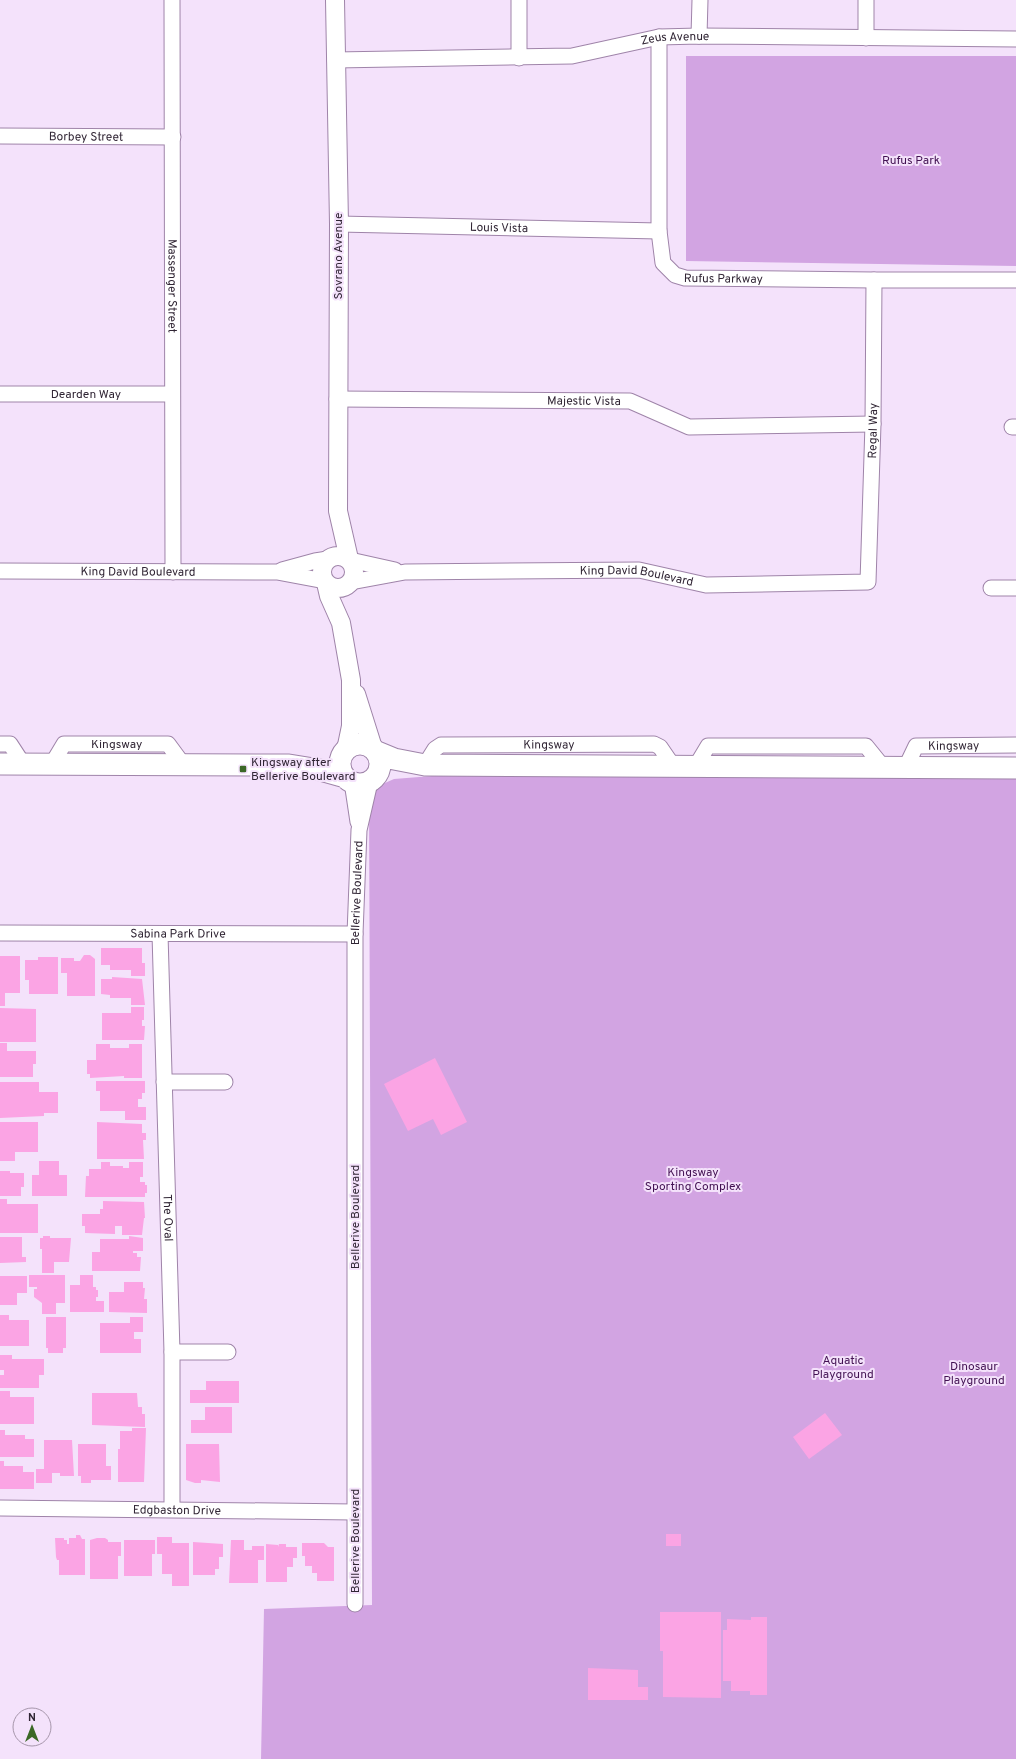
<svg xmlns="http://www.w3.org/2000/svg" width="1016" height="1759" font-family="Overpass,sans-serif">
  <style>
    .green { fill: #d2a4e2 }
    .building { fill: #fba4e4 }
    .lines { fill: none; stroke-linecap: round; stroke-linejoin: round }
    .minor-casing { stroke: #9f84a9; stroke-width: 17 }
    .tertiary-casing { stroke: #9f84a9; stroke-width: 20 }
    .secondary-casing { stroke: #9f84a9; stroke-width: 23 }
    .minor { stroke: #fff; stroke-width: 15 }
    .tertiary { stroke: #fff; stroke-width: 18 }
    .secondary { stroke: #fff; stroke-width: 21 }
    .poi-dot { fill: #3b6826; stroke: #f4e2fb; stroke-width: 1.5 }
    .labels { text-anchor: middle; stroke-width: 4; stroke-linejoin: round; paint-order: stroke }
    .street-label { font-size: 12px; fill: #302534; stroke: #f4e2fb }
    .park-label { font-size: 12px; fill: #421152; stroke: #f4e2fb }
    .poi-label { font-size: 12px; fill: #302534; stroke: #f4e2fb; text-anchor: start }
  </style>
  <rect width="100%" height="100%" fill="#f4e2fb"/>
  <path class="green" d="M686,56H1016V266L686,261Z
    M432,776L1016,777V1759H261L264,1609L372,1605L369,790L394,779Z"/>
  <path class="building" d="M101,948H142V963H145V976H131V970H110V965H101Z
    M84,955H90L95,959V996H67V973H61V958H74V961H80Z
    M0,956H20V993H5V1006H0Z
    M38,957H58V994H29V980H25V960H38Z
    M112,977L142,979L145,1005H131V998H110V995L101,994V979H112Z
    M131,1007H144V1020H142V1026H145L144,1040H102V1013H131Z
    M0,1008L36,1009V1042H0Z
    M0,1043H7V1051H36V1064H33V1077H0Z
    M96,1044H110V1048H129V1044H142V1078H124V1076L90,1078V1074H87V1060H96Z
    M435,1058L467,1122L441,1135L433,1119L408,1131L384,1084Z
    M96,1081H145V1093H142V1099H138V1107H146V1120H125V1111H100V1091H96Z
    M0,1082H39V1092H58V1113H44V1116L0,1118Z
    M0,1122H38V1152H15V1161H0Z
    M97,1122L142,1124V1133H146V1140H143L144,1159H97Z
    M39,1161H59V1175H67V1196H32V1175H39Z
    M101,1162H110V1166H123V1168H129V1162H143V1177H140V1182H145V1185H147V1193H145V1197H85L86,1176H89V1169H101Z
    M0,1171H10V1173H24V1187H21V1196H0Z
    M0,1199H7V1204H38V1233H0Z
    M103,1201L144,1202L145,1218H144L142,1235H122V1226H115V1234L85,1233V1226H82V1214H100V1209H103Z
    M43,1236H50V1238H71L69,1262H54V1273H42V1249H40V1238H43Z
    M129,1236L143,1238V1251H133V1253H137V1257H141L140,1271H92V1252H100V1239H129Z
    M0,1237H22V1257H26V1262L0,1263Z
    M29,1275H65V1303H56V1314H42V1303L34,1297V1289H37V1287H29Z
    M80,1275H93V1287H96V1290H98V1297H96V1301H104V1312H70V1285H80Z
    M0,1276H27V1293H17V1305H0Z
    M124,1282H143V1288H145L144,1299H147V1313L109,1312V1292H124Z
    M0,1315H9V1320H29V1346H0Z
    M46,1317H66V1348H63V1353H48V1348H46Z
    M130,1317H143V1332H134V1339H141V1353H100V1323H130Z
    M0,1355H12V1359H44V1375H39V1388H0V1375H4V1370H0Z
    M206,1381H239V1403H190V1390H206Z
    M0,1391H10V1397H34V1424H0Z
    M92,1393H137L138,1407H142V1414H145V1427L92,1425Z
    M205,1407H232V1433H191V1420H205Z
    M825,1413L842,1435L809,1459L793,1437Z
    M132,1428H146L144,1482H118V1449H120V1431H132Z
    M0,1430H5V1435H25V1439H34V1457H0Z
    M44,1440H72L74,1476H60V1473H52V1483H36V1469H44Z
    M78,1444H106V1466H111V1480H91V1483H81V1476H78Z
    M186,1444H219L220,1482L201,1480V1483H195L186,1480Z
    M0,1461H4V1466H23V1472H34V1489H0Z
    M666,1534H681V1546H666Z
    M76,1535H80L82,1539H85V1575H59V1560H57L56,1557L55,1538H64V1540H67V1544H69V1538H76Z
    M157,1537H172V1543H189V1586H172V1574H162V1554H157Z
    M97,1538H105L108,1540V1542H121V1556H118V1579H90V1540Z
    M124,1540H155V1554H152V1576H124Z
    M231,1540H244V1550H252V1546H264V1560H258V1583H229Z
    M193,1542L223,1544V1557H219V1569H215V1575H193Z
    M302,1543H324L328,1547H334V1581H317V1573H312V1566H305V1556H302Z
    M266,1544L278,1545V1547L279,1544H286V1547H297V1558H293V1567H287V1582H266Z
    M660,1612H721V1698L663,1697V1651H660Z
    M751,1617H767V1695H750V1691H731V1681H723V1630H727V1619L751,1620Z
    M588,1668L638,1670V1687H648V1700H588Z"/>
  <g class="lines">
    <g class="minor-casing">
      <g id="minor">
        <path id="s1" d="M172,0L173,572"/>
        <path d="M699,36L700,0"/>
        <path id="s2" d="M659,37V231L663,263L675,275L685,278L874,280H1016"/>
        <path d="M866,38V0"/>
        <path d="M519,58V0"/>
        <path id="s3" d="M335,60L572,56L659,37L699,36L1016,39"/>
        <path id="s4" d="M0,136L173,137"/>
        <path id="s5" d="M339,224L659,231"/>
        <path id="s6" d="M0,394H172"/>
        <path id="s7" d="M337,399L630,401L689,427L873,424"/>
        <path d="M1012,427H1016"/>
        <path d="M350,560L395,570"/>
        <path d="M282,570L315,561L328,559"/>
        <path id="s8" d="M0,571L277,572L325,581"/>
        <path id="s9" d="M351,582L405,572L639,570L706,585L868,582L873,424L874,280"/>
        <path d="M991,588H1016"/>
        <path d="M0,744H10L23,764"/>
        <path id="s10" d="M52,764L64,744H168L182,763"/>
        <path id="s11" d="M425,765L435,749L441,745L654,744L660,747L673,766"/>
        <path d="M696,766L708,746H866L883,767"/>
        <path id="s12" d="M906,767L916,746L1016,745"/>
        <path d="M352,782L358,822"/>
        <path id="s13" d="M0,933L355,934"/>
        <path id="s14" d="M160,934L172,1352V1509"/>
        <path d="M164,1082H225"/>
        <path d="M172,1352H228"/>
        <path id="s15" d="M0,1508L354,1512"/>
        <path id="s16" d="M355,1604V934L359,830L370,782"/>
      </g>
    </g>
    <g class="tertiary-casing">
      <path id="tertiary" d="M335,0L339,224L338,511L349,559
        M322 572a16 16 0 1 1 32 0a16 16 0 1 1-32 0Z
        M326,583L329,596L341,623L351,680V726L346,750
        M356,694L373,748"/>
    </g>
    <g class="secondary-casing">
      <path id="secondary" d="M340 764a20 20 0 1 1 40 0a20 20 0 1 1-40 0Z
        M377,752L394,759L425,765L1016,768
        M0,764L289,765L320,770L345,777"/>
    </g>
    <use href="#minor" class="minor"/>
    <use href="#tertiary" class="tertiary"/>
    <use href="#secondary" class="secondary"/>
  </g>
  <rect class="poi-dot" x="239" y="765" width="8" height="8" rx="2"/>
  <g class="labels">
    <g class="street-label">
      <text dy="4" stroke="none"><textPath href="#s3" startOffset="342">Zeus Avenue</textPath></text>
      <text dy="4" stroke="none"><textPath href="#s4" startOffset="86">Borbey Street</textPath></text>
      <text dy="4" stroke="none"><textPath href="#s5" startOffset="160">Louis Vista</textPath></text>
      <text transform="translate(338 256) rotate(-90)" y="4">Sovrano Avenue</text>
      <text dy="4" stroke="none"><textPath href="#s2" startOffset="292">Rufus Parkway</textPath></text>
      <text dy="4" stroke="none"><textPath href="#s1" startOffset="286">Massenger Street</textPath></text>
      <text dy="4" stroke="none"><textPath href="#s6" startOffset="86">Dearden Way</textPath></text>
      <text dy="4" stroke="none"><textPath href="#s7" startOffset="247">Majestic Vista</textPath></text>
      <text dy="4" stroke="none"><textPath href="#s9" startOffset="671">Regal Way</textPath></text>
      <text dy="4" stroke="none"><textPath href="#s8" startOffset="138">King David Boulevard</textPath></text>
      <text dy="4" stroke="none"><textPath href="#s9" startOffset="287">King David Boulevard</textPath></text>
      <text dy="4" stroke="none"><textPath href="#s10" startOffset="76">Kingsway</textPath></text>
      <text dy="4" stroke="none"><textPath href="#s11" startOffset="134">Kingsway</textPath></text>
      <text dy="4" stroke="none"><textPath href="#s12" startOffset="61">Kingsway</textPath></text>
      <text dy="4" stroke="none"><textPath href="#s16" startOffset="711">Bellerive Boulevard</textPath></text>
      <text dy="4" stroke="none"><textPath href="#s13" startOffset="178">Sabina Park Drive</textPath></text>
      <text dy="4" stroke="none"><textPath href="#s14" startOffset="284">The Oval</textPath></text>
      <text transform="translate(355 1217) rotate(-90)" y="4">Bellerive Boulevard</text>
      <text dy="4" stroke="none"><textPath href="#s15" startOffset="177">Edgbaston Drive</textPath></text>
      <text transform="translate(355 1541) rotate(-90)" y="4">Bellerive Boulevard</text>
    </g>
    <g class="park-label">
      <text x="911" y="164">Rufus Park</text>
      <text x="693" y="1176">Kingsway<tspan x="693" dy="14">Sporting Complex</tspan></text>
      <text x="843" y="1364">Aquatic<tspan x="843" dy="14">Playground</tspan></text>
      <text x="974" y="1370">Dinosaur<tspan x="974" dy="14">Playground</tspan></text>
    </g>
    <g class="poi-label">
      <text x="251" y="766">Kingsway after<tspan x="251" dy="14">Bellerive Boulevard</tspan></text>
    </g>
  </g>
  <g transform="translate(32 1727)"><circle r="19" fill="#f4e2fb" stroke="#a696ab"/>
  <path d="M0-3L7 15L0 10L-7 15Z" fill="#3b6826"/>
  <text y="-6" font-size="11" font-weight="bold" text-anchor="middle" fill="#302534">N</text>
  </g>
</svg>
